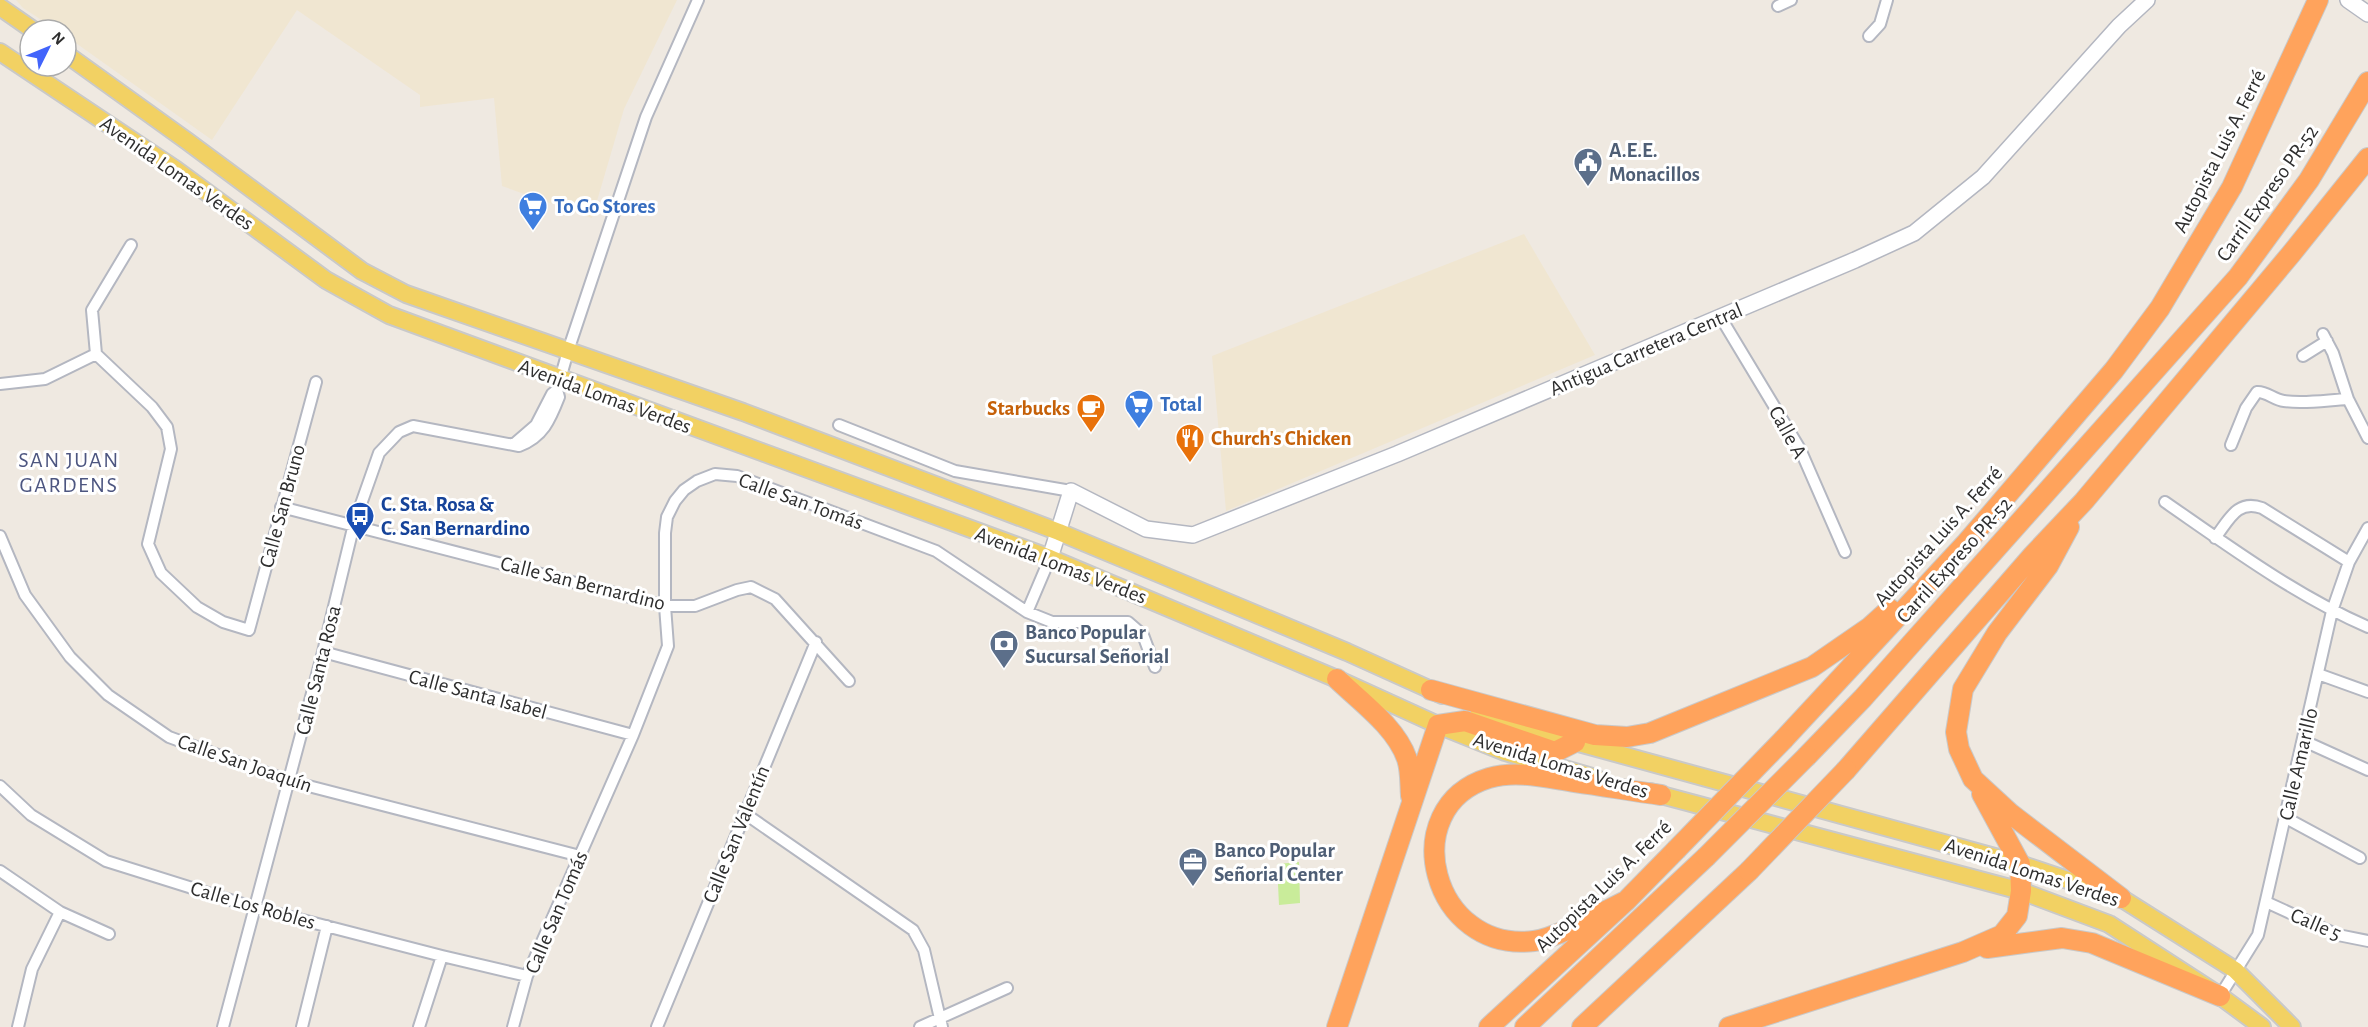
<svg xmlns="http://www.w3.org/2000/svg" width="2368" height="1027" font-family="'Alegreya Sans',sans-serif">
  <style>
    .education { fill: #f0e6d1 }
    .pitch { fill: #c9ec9a }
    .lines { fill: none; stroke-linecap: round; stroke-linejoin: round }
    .street-casing { stroke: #b4b7c1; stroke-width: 14 }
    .secondary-casing { stroke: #b4b7c1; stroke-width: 18 }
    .primary-casing { stroke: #c9c9c9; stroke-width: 20 }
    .highway-casing { stroke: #c9c9c9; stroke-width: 22 }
    .street { stroke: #fff; stroke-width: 10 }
    .secondary { stroke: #fff; stroke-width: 15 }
    .primary { stroke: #f2d163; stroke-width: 16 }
    .highway { stroke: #ffa35c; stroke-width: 20 }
    .highway-bridge-casing { stroke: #c9c9c9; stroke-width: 22; stroke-linecap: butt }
    .highway-bridge { stroke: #ffa35c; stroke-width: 20 }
    .labels { text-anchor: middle; stroke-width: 6; stroke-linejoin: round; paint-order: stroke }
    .service-label { font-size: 21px; font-weight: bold; fill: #4e5e75; stroke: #fff; text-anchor: start }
    .street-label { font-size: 21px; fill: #2e2e2e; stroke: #fff }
    .shop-label { font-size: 21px; font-weight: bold; fill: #366cbe; stroke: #fff; text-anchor: start }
    .food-label { font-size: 21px; font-weight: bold; fill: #c56008; stroke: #fff; text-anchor: end }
    .transit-label { font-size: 21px; font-weight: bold; fill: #164399; stroke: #fff; text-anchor: start }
    .neighbourhood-label { font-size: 22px; letter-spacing: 1.5px; fill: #4d5680; stroke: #fff }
  </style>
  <rect width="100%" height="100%" fill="#efe9e1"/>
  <path class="education" d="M16,0H677L624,109L592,218L502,186L494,98L420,107V95L297,10L212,140L66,36V30H57L23,8Z
    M1524,234L1595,355L1226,511L1212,356Z"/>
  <path class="pitch" d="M1299,862L1300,903L1279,905L1277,864Z"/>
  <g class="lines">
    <g class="street-casing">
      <path id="street" d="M1778,6L1791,0
        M1869,36L1880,24L1887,0
        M131,245L92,310L96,354L152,407L167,427L171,449L148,544L161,573L197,607L223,622L249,630L316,382
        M1721,318L1800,449L1845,552
        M2323,334L2333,353L2348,399L2368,438
        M2303,356L2327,341
        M0,384L45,379L96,354
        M839,425L955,471L1071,491
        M514,444L536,425L552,394L557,390
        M2231,445L2246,408L2257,392C2266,391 2274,400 2284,401C2305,404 2327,400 2348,399
        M2165,502C2230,547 2295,595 2368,627
        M281,507L665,606H695L737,590L751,587L775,599L849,681
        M0,536L25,595L70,657L108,695L169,737L289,781L580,856
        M2215,538C2229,520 2237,499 2262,508L2349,562
        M1027,612L1050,558
        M323,652L633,735
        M2318,674L2368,692
        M2304,741L2368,770
        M0,786L31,815L106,861L256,908L442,956L527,976
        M744,813L913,930L924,950L942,1027
        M2286,818L2360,858
        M0,871L60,912L109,934
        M2266,902L2338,935L2368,941
        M2220,996L2258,935L2332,611L2349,562L2368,528
        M18,1027L32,969L60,912
        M223,1027L323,652L354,524L379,453L399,432L413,426L519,446C543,437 550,420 559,397L557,390L568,351L646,117L698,0
        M302,1027L327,926
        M419,1027L442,956
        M513,1027L527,976L633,735L668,646L665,606V533L667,517L675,501L684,490L697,481L715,474L737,476L936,551L1027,612L1052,622H1128L1143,635L1155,667
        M657,1027L816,642
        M920,1027L1007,988"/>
    </g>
    <g class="secondary-casing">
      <path id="secondary" d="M2348,0L2368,14
        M1050,558L1071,491L1146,529L1193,535L1397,454L1855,260L1914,233L1983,177L2119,26L2147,0"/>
    </g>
    <g class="primary-casing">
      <path id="primary" d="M0,7L33,30
        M0,52L175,169L326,280L389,315L1050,558L1337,679L1438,725L1505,752L1596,778
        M66,54L187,141L362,271L406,294L743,412L1059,532L1347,652L1442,695
        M1479,711L1513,725L2020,864L2121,898L2235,970L2292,1027
        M1650,792L2021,891L2109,924L2220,996L2262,1027"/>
    </g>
    <g class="highway-casing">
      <path id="highway" d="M2069,527L2048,566L1997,633L1963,689L1956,732L1959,749L1973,779L2011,814L2121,898
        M1337,679C1361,702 1396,727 1407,759C1411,771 1410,784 1411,796
        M1431,690L1595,735L1627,737L1650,733L1812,667L1870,627L1890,609
        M1784,739L1967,542L2114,370L2160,308L2232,187L2318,0
        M1807,756L1863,698L2238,277L2309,180L2368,82
        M1846,770L2033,555L2084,501L2291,254L2368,158
        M1626,901C1603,912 1557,938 1534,941C1432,954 1394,807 1489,778C1517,770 1547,778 1575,782C1604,786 1632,791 1661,795
        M1987,948L2062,938L2092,943L2220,996
        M1337,1027L1438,725L1465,721L1555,752L1575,742
        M1489,1027L1626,901L1676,850
        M1525,1027L1706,857
        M1582,1027L1749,871
        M1729,1027L1963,952L2002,935L2017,916L2021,891L2020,864L1982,794"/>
    </g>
    <use href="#street" class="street"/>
    <use href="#secondary" class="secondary"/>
    <use href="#primary" class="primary"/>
    <use href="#highway" class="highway"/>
    <g class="highway-bridge-casing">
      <path id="highway-bridge" d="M1676,850L1784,739
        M1706,857L1807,756
        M1749,871L1846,770"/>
    </g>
    <use href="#highway-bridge" class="highway-bridge"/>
  </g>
  <defs>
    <g id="civic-pin" transform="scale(1.5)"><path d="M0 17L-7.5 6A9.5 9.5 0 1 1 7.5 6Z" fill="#5c6f8a" stroke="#fff"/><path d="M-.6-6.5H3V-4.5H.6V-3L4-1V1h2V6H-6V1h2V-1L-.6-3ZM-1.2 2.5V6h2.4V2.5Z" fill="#fff"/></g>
    <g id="supermarket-pin" transform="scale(1.5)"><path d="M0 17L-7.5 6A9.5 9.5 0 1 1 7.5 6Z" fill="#3f7fe0" stroke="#fff"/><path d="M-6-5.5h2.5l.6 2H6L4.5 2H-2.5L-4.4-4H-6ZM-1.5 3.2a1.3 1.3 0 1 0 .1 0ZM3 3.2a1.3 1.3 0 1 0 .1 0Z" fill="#fff"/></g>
    <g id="cafe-pin" transform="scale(1.5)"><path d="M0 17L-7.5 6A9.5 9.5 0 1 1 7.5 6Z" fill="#e8710a" stroke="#fff"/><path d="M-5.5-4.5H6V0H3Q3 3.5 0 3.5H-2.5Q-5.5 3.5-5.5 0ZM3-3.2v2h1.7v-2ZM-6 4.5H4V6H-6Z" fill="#fff"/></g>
    <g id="restaurant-pin" transform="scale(1.5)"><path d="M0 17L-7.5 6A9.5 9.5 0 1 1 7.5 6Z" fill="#e8710a" stroke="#fff"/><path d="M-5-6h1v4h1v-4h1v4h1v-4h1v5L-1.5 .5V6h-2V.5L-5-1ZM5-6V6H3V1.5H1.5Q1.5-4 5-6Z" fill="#fff"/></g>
    <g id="bus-pin" transform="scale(1.5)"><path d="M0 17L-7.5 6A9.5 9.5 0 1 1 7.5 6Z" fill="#1a4fb4" stroke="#fff"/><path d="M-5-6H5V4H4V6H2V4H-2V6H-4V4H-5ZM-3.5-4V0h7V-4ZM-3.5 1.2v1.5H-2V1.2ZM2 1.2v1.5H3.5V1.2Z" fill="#fff"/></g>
    <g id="bank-pin" transform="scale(1.5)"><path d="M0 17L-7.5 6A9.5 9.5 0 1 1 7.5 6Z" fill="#5c6f8a" stroke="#fff"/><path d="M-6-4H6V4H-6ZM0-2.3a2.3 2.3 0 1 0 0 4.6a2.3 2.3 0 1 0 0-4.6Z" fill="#fff"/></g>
    <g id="office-pin" transform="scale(1.5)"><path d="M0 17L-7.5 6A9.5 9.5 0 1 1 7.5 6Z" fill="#5c6f8a" stroke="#fff"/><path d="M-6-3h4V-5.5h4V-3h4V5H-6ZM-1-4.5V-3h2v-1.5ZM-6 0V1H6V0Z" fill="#fff"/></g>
  </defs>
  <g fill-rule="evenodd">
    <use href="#civic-pin" x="1588" y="162"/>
    <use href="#supermarket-pin" x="533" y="206"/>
    <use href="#supermarket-pin" x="1139" y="404"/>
    <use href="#cafe-pin" x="1091" y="408"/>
    <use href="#restaurant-pin" x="1190" y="438"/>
    <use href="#bus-pin" x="360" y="516"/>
    <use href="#bank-pin" x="1004" y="644"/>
    <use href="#office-pin" x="1193" y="862"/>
  </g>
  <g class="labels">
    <g class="service-label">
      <text x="1609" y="157">A.E.E.<tspan x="1609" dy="24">Monacillos</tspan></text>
      <text x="1025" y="639">Banco Popular<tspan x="1025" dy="24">Sucursal Señorial</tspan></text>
      <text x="1214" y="857">Banco Popular<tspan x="1214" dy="24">Señorial Center</tspan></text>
    </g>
    <g class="street-label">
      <text transform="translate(2219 151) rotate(-63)" y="7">Autopista Luis A. Ferré</text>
      <text transform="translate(177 173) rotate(35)" y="7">Avenida Lomas Verdes</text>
      <text transform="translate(2267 193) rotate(-55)" y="7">Carril Expreso PR-52</text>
      <text transform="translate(1646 349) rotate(-23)" y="7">Antigua Carretera Central</text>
      <text transform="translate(605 396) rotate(20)" y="7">Avenida Lomas Verdes</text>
      <text transform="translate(1788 432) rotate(61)" y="7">Calle A</text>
      <text transform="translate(801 501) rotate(20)" y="7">Calle San Tomás</text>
      <text transform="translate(282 506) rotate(-75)" y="7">Calle San Bruno</text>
      <text transform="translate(1938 536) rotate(-48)" y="7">Autopista Luis A. Ferré</text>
      <text transform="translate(1954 560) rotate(-48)" y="7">Carril Expreso PR-52</text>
      <text transform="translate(1061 565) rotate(21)" y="7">Avenida Lomas Verdes</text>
      <text transform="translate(583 583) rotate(14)" y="7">Calle San Bernardino</text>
      <text transform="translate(318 670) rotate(-76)" y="7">Calle Santa Rosa</text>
      <text transform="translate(478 694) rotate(15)" y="7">Calle Santa Isabel</text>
      <text transform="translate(245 763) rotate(19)" y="7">Calle San Joaquín</text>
      <text transform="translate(2298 764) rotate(-77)" y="7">Calle Amarillo</text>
      <text transform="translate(1561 765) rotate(17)" y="7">Avenida Lomas Verdes</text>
      <text transform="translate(736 834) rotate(-68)" y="7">Calle San Valentín</text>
      <text transform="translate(2032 872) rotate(18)" y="7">Avenida Lomas Verdes</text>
      <text transform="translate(1603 886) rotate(-44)" y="7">Autopista Luis A. Ferré</text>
      <text transform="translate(253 905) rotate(16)" y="7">Calle Los Robles</text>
      <text transform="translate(556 912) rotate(-67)" y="7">Calle San Tomás</text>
      <text transform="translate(2316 924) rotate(23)" y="7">Calle 5</text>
    </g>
    <g class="shop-label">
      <text x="554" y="213">To Go Stores</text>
      <text x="1160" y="411">Total</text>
    </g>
    <g class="food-label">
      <text x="1070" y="415">Starbucks</text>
      <text x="1211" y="445" text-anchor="start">Church's Chicken</text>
    </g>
    <g class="transit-label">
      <text x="381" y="511">C. Sta. Rosa &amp;<tspan x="381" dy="24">C. San Bernardino</tspan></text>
    </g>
    <g class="neighbourhood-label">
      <text x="69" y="467">SAN JUAN<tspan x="69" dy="25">GARDENS</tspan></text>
    </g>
  </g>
  <g transform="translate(48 48) rotate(47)"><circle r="28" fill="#ffffff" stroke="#ababab" stroke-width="1.5"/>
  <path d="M0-4.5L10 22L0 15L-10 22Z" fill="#4264fb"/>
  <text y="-9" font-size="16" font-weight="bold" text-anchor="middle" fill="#2e2e2e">N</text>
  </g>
</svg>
